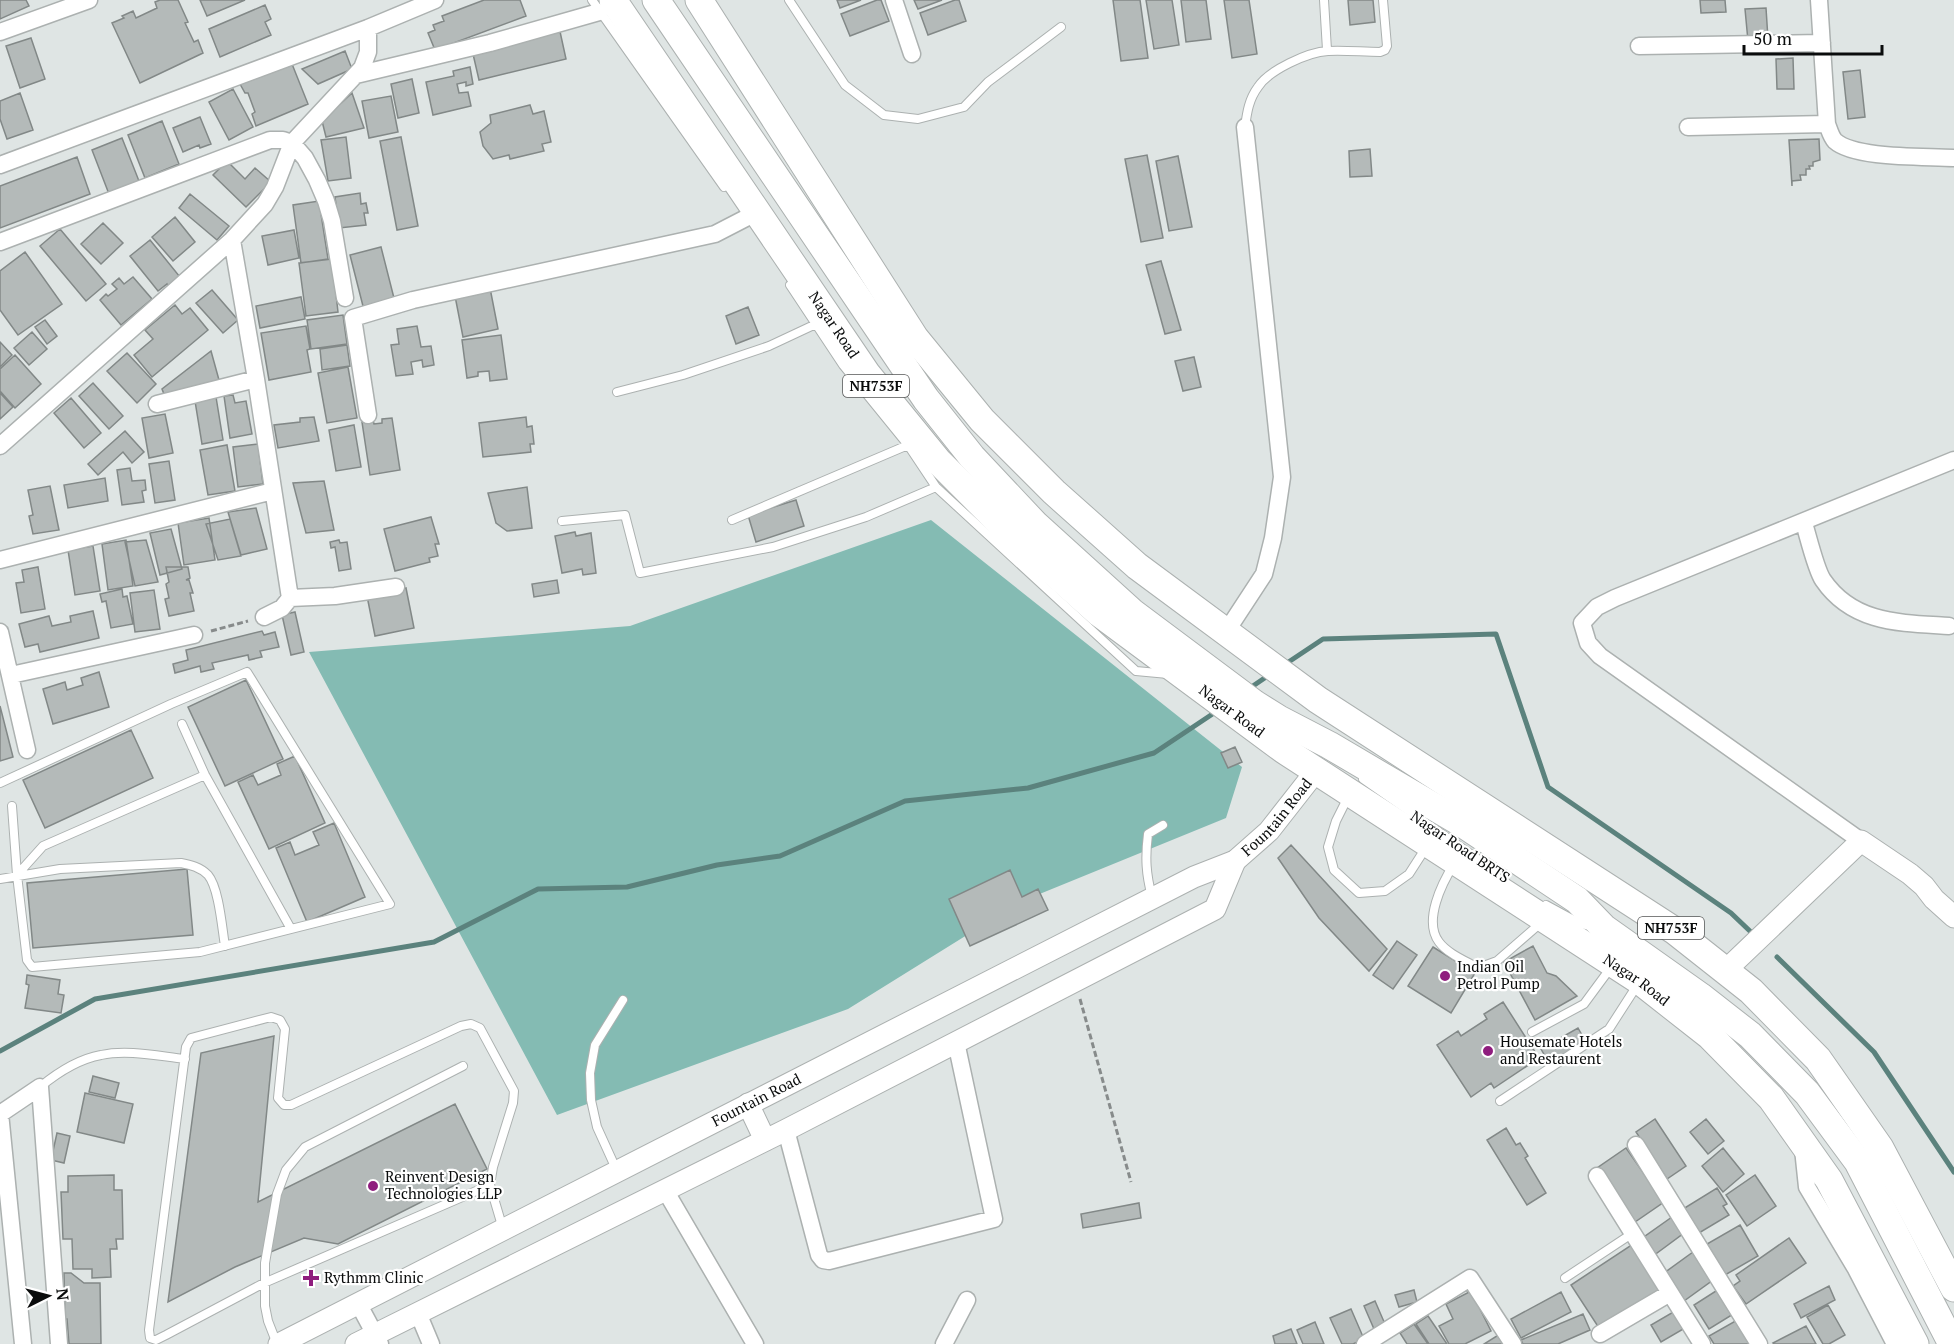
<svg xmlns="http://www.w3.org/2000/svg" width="1954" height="1344" font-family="'PT Serif',serif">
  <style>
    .forest { fill: #84bbb3 }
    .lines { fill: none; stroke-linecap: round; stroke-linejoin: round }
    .stream { stroke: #5b827d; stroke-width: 5 }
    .building { fill: #b4bab9; stroke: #828887; stroke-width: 1.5 }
    .service-casing { stroke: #acb1b0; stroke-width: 10 }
    .minor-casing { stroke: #acb1b0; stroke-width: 19 }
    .tertiary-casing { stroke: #acb1b0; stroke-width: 23 }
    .trunk-casing { stroke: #acb1b0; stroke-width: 29 }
    .path { stroke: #878b8b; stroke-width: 3; stroke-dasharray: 6 3; stroke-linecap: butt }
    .service { stroke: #fff; stroke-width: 8 }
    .minor { stroke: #fff; stroke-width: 16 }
    .tertiary { stroke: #fff; stroke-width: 21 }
    .trunk { stroke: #fff; stroke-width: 27 }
    .poi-dot { fill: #8f1d7e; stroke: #fff; stroke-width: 2 }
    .labels { text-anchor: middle; stroke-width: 4.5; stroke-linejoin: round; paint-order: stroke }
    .shield { fill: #fff; stroke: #545555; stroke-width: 1.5 }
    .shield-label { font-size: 14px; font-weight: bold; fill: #0a0c0c }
    .street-label { font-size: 15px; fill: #0a0c0c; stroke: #fff }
    .poi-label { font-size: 15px; fill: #0a0c0c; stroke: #fff; text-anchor: start }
  </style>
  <rect width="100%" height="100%" fill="#dfe5e4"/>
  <path class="forest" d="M931,520L1242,767L1226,818L1020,902L848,1009L557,1115L309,652L630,626Z"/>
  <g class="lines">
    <path class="stream" d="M1284,665L1323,639L1496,634L1548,787L1731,913L1753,934
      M1250,688L1269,675
      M1777,957L1874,1052L1954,1172
      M0,1051L95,999L434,942L538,889L627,887L717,865L780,856L905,801L1028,788L1154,753L1217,711"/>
  </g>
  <path class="building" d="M0,0H26L29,6L0,19Z
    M160,0H178L188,22L185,23L194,42L198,40L203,53L140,83L112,23L124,18L122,16L133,11L136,18L157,8L155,2Z
    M200,0H245L207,16Z
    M484,0H520L526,16L435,50L428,33L435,30L433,25L444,21L442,16Z
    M837,0H861L840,8Z
    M877,0H881L889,21L850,36L841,14Z
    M914,0H942L918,9Z
    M955,0H959L966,21L928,35L920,13Z
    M1113,0H1140L1148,58L1121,61Z
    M1146,0H1172L1179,45L1154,49Z
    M1181,0H1206L1211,39L1186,42Z
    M1224,0H1249L1257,54L1232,58Z
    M1348,0H1373L1375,22L1350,25Z
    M1700,0H1725L1726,12L1701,13Z
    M265,5L271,19L265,22L271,35L220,57L209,29Z
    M1766,8L1768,39L1748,41L1745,9Z
    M559,27L566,59L479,80L473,54Z
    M31,38L45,79L20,88L6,46Z
    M345,51L352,69L318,84L302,69Z
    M1793,58L1794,89H1777L1776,59Z
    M292,64L308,104L256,126L252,114L255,112L248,93H245L240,84Z
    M470,67L473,84L466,86V82L457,84L459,93L468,92L471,106L433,115L426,82L454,76L453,71Z
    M1860,70L1865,117L1848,119L1843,72Z
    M412,79L419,113L398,118L391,84Z
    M233,89L253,127L229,140L209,102Z
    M20,93L33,130L7,139L0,119V101Z
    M352,93L364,128L326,137L322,121Z
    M391,96L398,132L369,138L362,101Z
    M530,105L533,114L544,111L551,142L542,144L544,151L510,159L509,155L493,159L483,146L480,132L491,123L490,115Z
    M200,117L211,144L200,148L199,145L183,152L173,128Z
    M162,121L179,164L145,178L128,135Z
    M346,137L351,178L328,181L321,140Z
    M401,137L418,226L397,230L380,141Z
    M122,138L139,181L109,194L92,150Z
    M1819,139L1820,160L1813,162V166H1809L1810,169H1806V175H1800L1801,180L1792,181V186L1789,140Z
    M1370,149L1372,176L1350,177L1349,151Z
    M1147,155L1163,238L1141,242L1125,159Z
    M1178,156L1192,227L1169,231L1156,161Z
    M77,157L90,194L0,228V186Z
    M227,161L245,179L255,168L271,182L246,207L213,175Z
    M360,193L361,204L366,203L368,213H364L366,225L339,228L335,197Z
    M190,194L229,226L217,240L179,208Z
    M319,201L328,259L301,263L293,205Z
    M175,217L195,242L173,261L152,237Z
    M103,223L123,243L101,264L81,244Z
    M60,229L106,284L86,301L40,246Z
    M294,230L299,258L268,265L262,236Z
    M150,240L180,277L168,286L167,284L158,291L130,256Z
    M381,247L395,302L364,310L350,255Z
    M25,252L62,304L18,335L0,310V271Z
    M332,259L338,312L306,316L299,263Z
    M1161,261L1181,330L1165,334L1146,265Z
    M133,277L152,299L121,325L100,300L106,294L108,296L117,289L112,284L119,278L124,284Z
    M490,288L498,329L463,337L455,296Z
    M212,290L238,320L223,333L196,303Z
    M301,297L305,319L260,328L256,306Z
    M175,305L182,314L190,308L208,330L152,377L134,355L153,339L145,330Z
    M748,307L759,335L736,344L726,316Z
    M343,315L347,344L311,349L307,320Z
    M45,320L57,336L47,344L35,327Z
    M306,326L310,349L307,350L311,372L269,380L261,333Z
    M417,326L421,347L431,346L434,365L423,367L422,360L411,362L413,374L396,376L391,345L399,344L397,329Z
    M32,332L47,349L29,365L14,348Z
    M501,335L507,379L490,381L489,371L478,372V376L467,378L462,340Z
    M0,342L12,355L0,367Z
    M347,345L350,366L322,370L320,349Z
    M211,351L219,380L164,394L162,389Z
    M127,353L156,384L137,403L107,371Z
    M15,355L41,384L15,408L0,391V369Z
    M1194,357L1201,387L1183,391L1175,361Z
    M348,367L357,418L327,423L318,373Z
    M93,383L123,416L109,429L79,396Z
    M0,393L13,407L0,419Z
    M233,395L235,403L246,401L252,434L230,438L224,396Z
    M216,397L223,440L202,444L195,401Z
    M71,398L101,433L84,448L54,413Z
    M165,414L173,453L149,458L142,418Z
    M314,417L319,441L278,448L274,425L300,422V418Z
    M526,417L527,427L532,426L534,444H530L531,452L483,457L479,423Z
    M392,418L400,470L370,475L362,422L373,420L374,424L382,423V419Z
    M354,425L361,467L336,471L329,430Z
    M125,431L144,452L132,463L123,452L98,475L88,464Z
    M258,444L263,484L238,487L233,447Z
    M227,445L235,491L208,495L200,450Z
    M169,461L175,500L155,503L149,464Z
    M130,468L132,481L145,480L146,490L142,491L144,502L122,505L117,470Z
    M105,478L108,501L68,508L64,485Z
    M324,481L334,530L306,533L293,483Z
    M50,486L59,530L33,534L29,516L33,515L28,490Z
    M527,487L532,528L507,531L496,523L488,493Z
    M796,500L804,526L756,542L748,515Z
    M256,508L267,549L241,555L228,512Z
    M431,517L439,544H435L438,556L429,558L430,562L395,571L384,529Z
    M209,518L215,560L184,565L178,523Z
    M230,519L241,556L218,560L206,524Z
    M171,529L182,569L160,575L150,533Z
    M575,532L576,536L591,533L596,573L583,575L582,569L562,573L555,536Z
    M126,540L133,586L108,590L102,544Z
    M146,540L158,582L135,586L125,542Z
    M339,540L340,543L347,542L351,569L339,571L335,547L331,548L330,542Z
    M93,546L100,591L75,595L68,550Z
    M38,567L45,609L21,613L16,583L24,582L22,570Z
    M166,567H188L190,578L186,580H189L193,593H190L194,611L169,616L165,599L169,598L166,584L169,582Z
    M557,580L559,593L534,597L532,584Z
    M406,588L414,628L375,636L367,596Z
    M122,589L123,597L127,596L133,624L111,628L106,601L102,602L100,594Z
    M154,590L160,629L135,632L130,593Z
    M93,611L99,638L40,652L38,644L25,647L19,624L49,616L52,626L71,622L70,616Z
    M295,612L304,652L291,655L282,615Z
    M262,631L264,635L275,632L279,647L260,651L262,657L249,660L248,655L212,663L214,669L201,672L200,666L175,673L173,664L188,660L186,650Z
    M99,672L109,707L53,724L43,689L65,682L67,690L83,685L81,678Z
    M246,680L283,759L225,786L188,707Z
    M0,706L13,757L0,761Z
    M131,730L153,778L45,828L23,780Z
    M1235,747L1242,762L1228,768L1221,753Z
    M295,756L325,823L269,849L238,782L253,775L258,785L281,775L277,764Z
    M334,823L365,897L307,922L276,848L290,842L295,855L319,845L313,832Z
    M1291,845L1387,949L1369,971L1319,918L1278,858Z
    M187,869L193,935L33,948L27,883Z
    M1010,870L1022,897L1038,889L1048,910L970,946L949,899Z
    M1397,941L1417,955L1393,989L1373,975Z
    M1533,946L1547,973L1556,976L1577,996L1535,1020L1504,962Z
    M1433,947L1475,973L1451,1013L1408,986Z
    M27,975L60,980L58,994L64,995L61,1013L25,1008L29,985L26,984Z
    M1503,1002L1539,1058L1494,1088L1491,1083L1471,1097L1437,1045L1458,1031L1461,1036L1487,1019L1484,1014Z
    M1578,1028L1586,1042L1549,1063L1541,1049Z
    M274,1036L258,1202L455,1104L487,1169L338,1244L304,1238L235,1267L168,1302L201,1053Z
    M93,1076L119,1083L115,1098L89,1092Z
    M85,1093L133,1104L124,1143L77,1132Z
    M1655,1119L1686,1166L1667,1179L1636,1132Z
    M1706,1119L1724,1141L1708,1154L1690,1132Z
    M1506,1128L1516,1145L1520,1143L1528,1156L1525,1158L1546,1193L1527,1205L1487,1140Z
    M57,1133L70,1136L64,1163L51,1160Z
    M1626,1148L1664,1202L1635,1222L1597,1168Z
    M1723,1148L1744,1174L1723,1192L1702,1166Z
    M114,1175V1190H122L123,1239H116L117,1249H110L111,1277L92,1278V1269H73L72,1239H63L61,1192H68V1176Z
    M1755,1175L1776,1206L1747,1226L1726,1195Z
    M1717,1188L1727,1204L1723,1206L1729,1215L1699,1233L1683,1209Z
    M1139,1203L1141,1218L1083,1228L1081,1214Z
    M1672,1217L1684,1233L1653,1256L1641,1239Z
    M1740,1225L1758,1256L1725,1275L1707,1244Z
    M1789,1238L1806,1263L1746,1304L1733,1286L1740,1281L1736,1275Z
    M1633,1244L1662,1288L1599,1328L1571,1285Z
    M1693,1252L1713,1280L1684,1301L1664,1273Z
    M64,1273H71L84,1283H100L101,1344H69L67,1319H65Z
    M1829,1286L1835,1300L1801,1318L1794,1304Z
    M1719,1289L1735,1313L1709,1329L1694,1305Z
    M1414,1290L1417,1302L1399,1307L1395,1295Z
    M1471,1291L1491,1331L1465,1344H1449L1439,1326L1453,1319L1446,1304Z
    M1561,1292L1571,1312L1521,1338L1511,1319Z
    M1375,1301L1385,1324L1374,1329L1364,1306Z
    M1828,1305L1845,1335L1829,1344H1823L1807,1317Z
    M1351,1309L1364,1339L1353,1344H1342L1330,1318Z
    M1675,1311L1685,1328L1661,1342L1651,1325Z
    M1583,1314L1590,1330L1558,1344H1523L1521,1340Z
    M1428,1316L1447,1344H1429L1416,1324Z
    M1739,1319L1754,1344H1714L1709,1336Z
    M1315,1322L1324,1344H1303L1297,1330Z
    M1414,1324L1428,1344H1407L1400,1333Z
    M1806,1326L1816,1344H1774L1773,1343Z
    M1291,1329L1297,1344H1275L1273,1336Z
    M1500,1334L1507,1344H1484Z"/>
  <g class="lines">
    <g class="service-casing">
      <path id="service" d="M592,0L724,187
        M789,0L845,85L884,115L918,119L964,107L988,82L1061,27
        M1324,0L1327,50
        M1245,127C1247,112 1249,99 1258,87C1269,70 1308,52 1328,51C1345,50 1363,52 1380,52L1385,50L1387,46L1383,0
        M790,285L843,365L908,445L936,487L1136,671L1168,674
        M617,392L683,375L769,346L816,324
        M732,520L908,445
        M562,521L625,515L640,573L773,547L866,517L936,487
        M182,724L205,775L291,929
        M1363,779L1495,871
        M0,783L171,704L247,672L390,904L200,952L32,967L27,960L17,875L12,806
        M1348,797L1336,821L1328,847L1334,870L1359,893L1385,891L1409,874L1427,846
        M1454,864C1442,883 1423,921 1439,942C1448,954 1466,961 1478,968L1497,961L1543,921
        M17,875L43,846L205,775
        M0,879L60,869L181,863C191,865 200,867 208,875C219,888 222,928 225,946
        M1152,897C1146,874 1145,858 1148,834L1163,825
        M1546,905L1581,924L1591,926
        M1532,1032L1584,1004L1612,966
        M40,1087C57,1073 79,1059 101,1055C127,1049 158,1056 185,1059
        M1500,1101L1609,1029L1638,984
        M617,1171L597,1127L591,1100L590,1073L595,1045L623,1000
        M490,1185L264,1283L166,1335L156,1340L150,1338L149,1330L186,1047L191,1038L271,1017L280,1020L285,1029L278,1098L284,1105H291L461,1026L471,1024L480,1028L514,1091L513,1103L493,1167L490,1185L503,1229
        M1565,1278L1633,1233
        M277,1344L268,1321L265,1306V1263L277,1194L286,1170L305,1147L463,1066"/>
    </g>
    <g class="minor-casing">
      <path id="minor" d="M894,0L912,54
        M1819,0L1827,124C1829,129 1831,137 1835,141C1855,159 1926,156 1954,158
        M0,32L89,0
        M1639,46L1822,43
        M356,75L490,43L599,12
        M1688,127L1827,124
        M0,165L368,28L435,0
        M232,240L256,379L290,598L282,608L264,617
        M0,242L270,140H283L292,143L305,158L317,180L326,201L332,221L345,298
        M157,404L256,379
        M368,415L353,318L413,300L715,234L746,218
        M0,446L232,240L265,204L275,187L292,143L362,68L368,52V28
        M1804,523C1808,536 1816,570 1823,580C1853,624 1901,623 1949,626
        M0,560L273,491
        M290,598L335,596L396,587
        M0,632L27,750
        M1226,632L1264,574L1273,538L1282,477L1245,127
        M11,675L194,635
        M1861,841L1600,656L1588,643L1582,623L1597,607L1615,598L1954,460
        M0,1113L23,1344
        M0,1114L40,1087L59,1344
        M786,1130L819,1255L823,1260L829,1261L994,1219L956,1042
        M1636,1145L1759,1344
        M1803,1149L1807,1187L1856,1269L1895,1344
        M1597,1176L1702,1344
        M665,1190L755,1344
        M358,1303L380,1344
        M418,1313L431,1344
        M1600,1334L1670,1293
        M944,1344L967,1300
        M1365,1344L1470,1278L1513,1344"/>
    </g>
    <g class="tertiary-casing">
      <g id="tertiary">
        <path d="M1726,970L1861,841L1910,874L1924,886L1934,899L1954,917"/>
        <path d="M748,1104L765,1140"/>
        <path id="s1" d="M279,1344L1194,877L1235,861L1269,831L1316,771"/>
        <path d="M356,1344L786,1130L1215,909L1235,861"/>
      </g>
    </g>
    <g class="trunk-casing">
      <g id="trunk">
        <path id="s2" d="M613,0L867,374L938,461L1013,536L1099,613L1284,750L1640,981L1710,1036L1771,1098L1829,1180L1915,1344"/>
        <path d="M656,0L926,399L972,457L1035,524L1132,612L1255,704L1279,719L1329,745L1460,822L1577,900L1604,928L1700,996L1750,1035L1807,1093L1858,1162L1952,1344"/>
        <path d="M699,0L915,338L982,420L1054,492L1137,566L1318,700L1675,931L1751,991L1818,1059L1880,1148L1954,1288"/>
      </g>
    </g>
    <path class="path" d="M211,631L248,621
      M1080,999L1131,1182"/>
    <use href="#service" class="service"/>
    <use href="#minor" class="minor"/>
    <use href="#tertiary" class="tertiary"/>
    <use href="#trunk" class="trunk"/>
  </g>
  <g class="poi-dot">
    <circle cx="1445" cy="976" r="6"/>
    <circle cx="1488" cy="1051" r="6"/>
    <circle cx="373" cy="1186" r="6"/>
    <path d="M308 1269h6v6h6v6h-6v6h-6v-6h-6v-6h6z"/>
  </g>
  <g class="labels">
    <g class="shield">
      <rect x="843" y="375" width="66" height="22" rx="4.5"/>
      <rect x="1638" y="917" width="66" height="22" rx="4.5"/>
    </g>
    <g class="shield-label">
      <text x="876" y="391">NH753F</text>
      <text x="1671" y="933">NH753F</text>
    </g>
    <g class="street-label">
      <text dy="5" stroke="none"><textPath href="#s2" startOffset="393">Nagar Road</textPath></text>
      <text dy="5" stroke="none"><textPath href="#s2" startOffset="951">Nagar Road</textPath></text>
      <text dy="5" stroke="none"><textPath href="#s1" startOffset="1132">Fountain Road</textPath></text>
      <text transform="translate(1460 847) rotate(34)" y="5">Nagar Road BRTS</text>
      <text dy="5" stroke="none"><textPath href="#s2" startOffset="1437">Nagar Road</textPath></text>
      <text dy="5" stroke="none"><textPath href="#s1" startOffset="536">Fountain Road</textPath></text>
    </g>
    <g class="poi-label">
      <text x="1457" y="972">Indian Oil<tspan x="1457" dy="17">Petrol Pump</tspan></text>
      <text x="1500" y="1047">Housemate Hotels<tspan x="1500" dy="17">and Restaurent</tspan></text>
      <text x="385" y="1182">Reinvent Design<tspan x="385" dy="17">Technologies LLP</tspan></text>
      <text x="324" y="1283">Rythmm Clinic</text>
    </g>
  </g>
  <g transform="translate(48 1296) rotate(84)" stroke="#ffffff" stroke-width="4.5" paint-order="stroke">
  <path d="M0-4.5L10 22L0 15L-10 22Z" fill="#0a0c0c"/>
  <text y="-9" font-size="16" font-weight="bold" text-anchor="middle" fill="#0a0c0c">N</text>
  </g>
  <path d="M1744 45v9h138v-9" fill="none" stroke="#0a0c0c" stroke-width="3"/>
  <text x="1753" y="45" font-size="18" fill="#0a0c0c" stroke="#ffffff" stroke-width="4.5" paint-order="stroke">50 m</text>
</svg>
